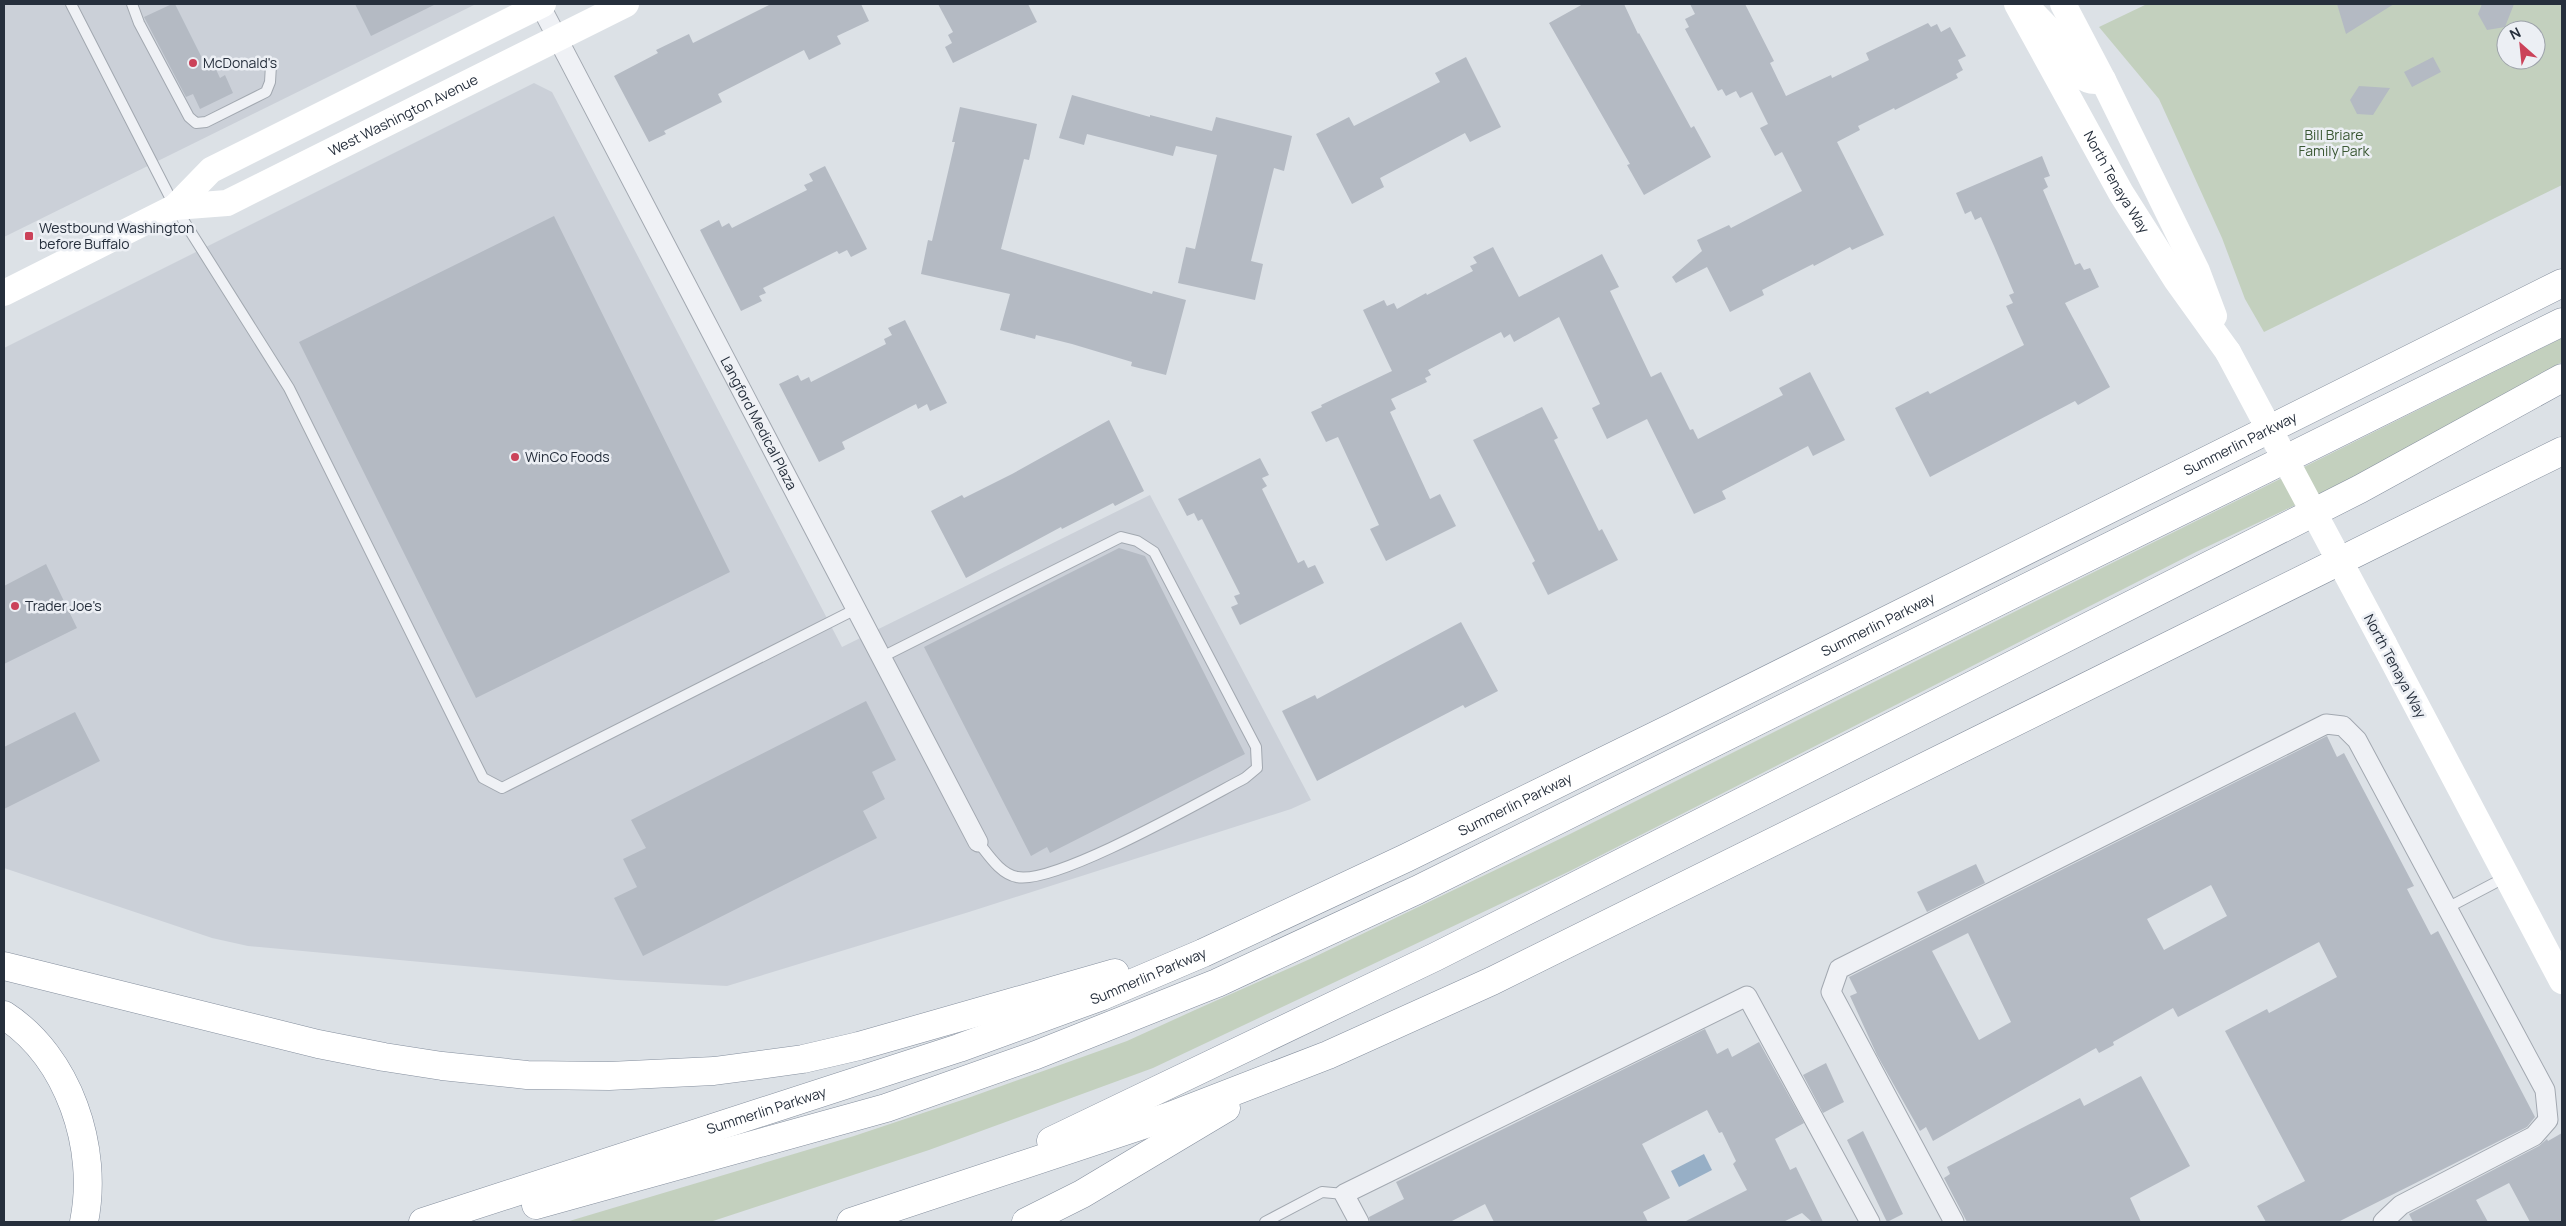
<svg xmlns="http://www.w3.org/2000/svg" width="2566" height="1226" font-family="Manrope,sans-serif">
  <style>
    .built { fill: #cbd0d8 }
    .green { fill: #c3d0be; fill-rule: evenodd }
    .water { fill: #97afc6 }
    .building { fill: #b4bac3; fill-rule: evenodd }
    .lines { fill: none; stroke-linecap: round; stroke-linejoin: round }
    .lane-casing { stroke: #a2a8b0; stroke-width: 12 }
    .street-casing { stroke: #a2a8b0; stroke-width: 21 }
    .highway-casing { stroke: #848e9d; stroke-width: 29 }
    .lane { stroke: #eff1f5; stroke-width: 10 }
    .street { stroke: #eff1f5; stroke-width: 19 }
    .secondary { stroke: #fff; stroke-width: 26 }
    .highway { stroke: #fff; stroke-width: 28 }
    .secondary-bridge { stroke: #fff; stroke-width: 26 }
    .poi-dot { fill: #cb4259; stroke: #eceff4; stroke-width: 2 }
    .labels { text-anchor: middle; stroke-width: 5; stroke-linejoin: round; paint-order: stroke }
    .poi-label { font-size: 14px; fill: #262f3c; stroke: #eceff4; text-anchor: start }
    .street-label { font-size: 14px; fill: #262f3c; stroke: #eceff4 }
    .park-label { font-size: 14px; fill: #3b5834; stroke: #eceff4 }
  </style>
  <rect width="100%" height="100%" fill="#dce1e6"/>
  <path class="built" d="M4,4H476L4,237Z
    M534,83L552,92L842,647L1150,495L1311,800L1291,809L969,912L727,986L617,980L248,946L212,938L4,868V348Z"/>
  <path class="green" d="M2147,4H2562V185L2264,332L2245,299L2222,238L2159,99L2099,27ZM2506,30H2536V60H2506Z
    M2562,338V362L2340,484L2196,552L1570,871L1153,1068L929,1150L710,1222H566L854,1136L968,1098L1127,1041L1195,1010L1310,959L1568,835Z"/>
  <path class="water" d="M1704,1154L1712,1170L1679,1187L1671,1171Z"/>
  <path class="building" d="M172,4H175L205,64L212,61L220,78L225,75L233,93L200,109L193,94L186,97L144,17Z
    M355,4H436L371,36Z
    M771,4H861L869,21L837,36L841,44L809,60L804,50L718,94L722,102L664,131L666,134L649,142L614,76L658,53L656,50L689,34L693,43Z
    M938,4H1028L1037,22L953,63L945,47L952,43L948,35L953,32Z
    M1583,4H1624L1638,34L1639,33L1691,128L1694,126L1711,157L1644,195L1627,165L1630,164L1549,23Z
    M1690,4H1745L1774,61L1770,63L1786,96L1831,75L1832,78L1869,60L1866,53L1928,23L1931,27L1937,24L1941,32L1950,27L1966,56L1958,60L1963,70L1956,74L1958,78L1895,110L1894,108L1858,126L1860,130L1837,142L1884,235L1852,250L1850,247L1814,266L1813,264L1762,290L1764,295L1730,312L1707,267L1676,283L1672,277L1702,251L1697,240L1729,225L1731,228L1802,191L1782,152L1775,156L1760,128L1768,124L1752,92L1740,98L1736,91L1726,96L1722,89L1718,91L1685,29L1689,27L1685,19L1695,14Z
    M2337,4H2394L2346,34Z
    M2482,4H2514L2505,27L2487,30L2478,14Z
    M1466,57L1501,127L1470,142L1465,133L1380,178L1384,187L1352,204L1316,134L1349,117L1354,126L1440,82L1435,73Z
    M2433,57L2441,72L2412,87L2404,72Z
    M2359,86L2390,88L2373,115L2357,114L2350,100Z
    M1072,95L1150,117V115L1212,131L1216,117L1292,136L1284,171L1274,168L1251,261L1263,264L1255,300L1178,283L1186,247L1195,249L1217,155L1176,146L1173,156L1087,134L1084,145L1059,138Z
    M960,107L1037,124L1029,160L1024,159L1001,249L1152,294L1153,291L1186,300L1166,375L1131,366L1132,362L1072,344L1036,335L1035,339L1000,330L1010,294L921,274L928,240L932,241L955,142H952Z
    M2042,156L2050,176L2044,178L2048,187L2043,190L2075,265L2080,263L2084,270L2090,268L2099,287L2065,303L2110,387L2078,405L2075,401L1930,477L1895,408L1928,391L1930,394L2024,345L2006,306L2013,303L2009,295L2014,293L1994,246L1981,217L1975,220L1971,211L1965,214L1956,193Z
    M825,166L867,249L851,257L847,250L839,254L837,251L763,288L766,293L759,296L762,301L741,311L700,230L719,220L722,227L729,223L732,228L807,190L804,185L813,181L809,174Z
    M554,216L730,572L476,698L299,342Z
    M1493,247L1519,297L1602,254L1619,287L1610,291L1651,377L1661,372L1690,430L1693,429L1698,439L1783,395L1779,388L1810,372L1845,440L1813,456L1808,446L1722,491L1726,499L1694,514L1647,419L1607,439L1592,408L1600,404L1559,317L1514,342L1510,334L1504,338L1501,332L1428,370L1431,375L1425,378L1427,382L1391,399L1396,409L1390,412L1430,499L1440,494L1456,526L1386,561L1370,529L1379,525L1338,437L1326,442L1311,412L1322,407L1321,405L1392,371L1363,310L1384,300L1387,306L1394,303L1397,309L1426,293L1427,295L1473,271L1470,266L1477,263L1473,257Z
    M905,320L947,403L930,411L927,404L918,409L916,404L842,442L845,449L819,462L779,384L798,375L801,381L809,377L811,382L886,344L884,339L892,335L888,328Z
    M1542,407L1558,438L1554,440L1599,531L1602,529L1618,560L1548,595L1532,563L1535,561L1473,440Z
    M1109,420L1144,491L1115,506L1113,503L1062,529L1061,527L966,578L931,511L962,495L964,498L1012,474Z
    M1260,458L1269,475L1262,478L1267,486L1262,489L1298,563L1304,560L1308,568L1315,565L1324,583L1240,625L1231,607L1238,604L1234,596L1240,594L1202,519L1198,521L1194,513L1187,516L1178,499Z
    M1119,548L1145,556L1245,754L1050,853L1047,847L1031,856L924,647Z
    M46,564L77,628L4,664V586Z
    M1461,622L1498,691L1465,708L1463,705L1317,781L1282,711L1315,695L1317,699Z
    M866,701L896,760L872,772L885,799L863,811L877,838L643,956L614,898L637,887L623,859L646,848L631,820Z
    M75,712L100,761L4,809V747Z
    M2327,736L2337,757L2344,753L2414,886L2407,889L2431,935L2438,931L2535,1117L2527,1127L2338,1222H2266L2257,1206L2305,1181L2225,1031L2267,1009L2269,1013L2337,977L2319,942L2178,1017L2173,1008L2113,1042L2114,1045L2099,1053L2096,1048L1933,1141L1926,1127L1920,1131L1877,1055L1850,996L1857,993L1849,977ZM2211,885L2227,916L2164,950L2147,919ZM1968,933L2011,1022L1979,1040L1932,951Z
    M1976,864L1985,883L1927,912L1917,892Z
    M1705,1029L1717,1054L1728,1048L1732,1057L1759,1042L1804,1123L1775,1139L1790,1170L1796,1167L1823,1222H1812L1802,1213L1783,1222H1684L1747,1190L1733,1164L1736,1161L1722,1132L1719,1133L1707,1110L1642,1144L1670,1198L1643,1212L1648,1222H1494L1485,1204L1450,1222H1370L1369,1217L1404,1199L1396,1182Z
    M1826,1063L1844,1102L1823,1113L1803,1075Z
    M2141,1076L2190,1166L2130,1198L2141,1222H1967L1944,1178L1950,1174L1947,1167L2080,1098L2084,1106Z
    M1863,1131L1903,1214L1887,1222L1847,1140Z
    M2562,1133V1222H2530L2509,1183L2476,1200L2488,1222H2413L2409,1214L2539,1146L2547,1139L2548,1141Z"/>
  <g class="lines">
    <g class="lane-casing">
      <path id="lane" d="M71,4L175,207L289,388L483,778L502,788L856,609
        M132,4L139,23L189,117L196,123L206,122L266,92L270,82L271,65
        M882,657L1121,537L1137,541L1154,552L1256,747L1257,768L1245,778C1205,799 1056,885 1017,877C1000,874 988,854 978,842
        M2447,908L2506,877
        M1265,1222L1322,1192L1344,1194"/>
    </g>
    <g class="street-casing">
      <g id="street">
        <path id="s1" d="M540,5L978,842"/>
        <path d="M1359,1222L1344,1194L1747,996L1870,1222"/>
        <path d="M1954,1222L1831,992L1839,969L2326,724L2343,726L2357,740L2545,1090L2548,1120L2534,1136L2401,1205L2383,1222"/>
      </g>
    </g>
    <g class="highway-casing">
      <g id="highway">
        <path d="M4,966L318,1044L384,1057L442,1066L527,1075L609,1076L714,1071L803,1059L859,1046L1115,973"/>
        <path d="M4,1015C69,1057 99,1148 84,1222"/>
        <path d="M1051,1141L1435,957L2360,489L2562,378"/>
        <path d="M536,1205L886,1108L1036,1055L1217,983L1417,890L2562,322"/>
        <path id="s4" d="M423,1222L959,1048L1102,996L1203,953L1406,858L1675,726L2562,283"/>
        <path d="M851,1222L1170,1116L1328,1055L1492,981L2562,451"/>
        <path d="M1026,1222L1082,1194L1226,1108"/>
      </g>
    </g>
    <use href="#lane" class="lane"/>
    <use href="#street" class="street"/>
    <g class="secondary">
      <path id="s2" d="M2017,4L2121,193L2177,281L2228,352"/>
      <path d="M2063,4L2103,80L2197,271L2214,316"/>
      <path d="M2031,11C2039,20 2048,28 2056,37C2070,54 2075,87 2103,80"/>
      <path id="s3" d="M175,207L227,203L626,4"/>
      <path d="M4,293L175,207L211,170L543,4"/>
      <path d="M2384,644L2562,981"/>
    </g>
    <use href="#highway" class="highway"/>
    <path class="secondary-bridge" d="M2228,352L2384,644"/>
  </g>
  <g class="poi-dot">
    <circle cx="193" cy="63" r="5"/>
    <rect x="24" y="231" width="10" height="10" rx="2.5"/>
    <circle cx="515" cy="457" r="5"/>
    <circle cx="15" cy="606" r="5"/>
  </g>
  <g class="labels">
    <g class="poi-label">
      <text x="203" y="68">McDonald's</text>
      <text x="39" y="233">Westbound Washington<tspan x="39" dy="16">before Buffalo</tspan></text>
      <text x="525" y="462">WinCo Foods</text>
      <text x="25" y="611">Trader Joe's</text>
    </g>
    <g class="street-label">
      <text dy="5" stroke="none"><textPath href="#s3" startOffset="249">West Washington Avenue</textPath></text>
      <text dy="5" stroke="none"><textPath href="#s2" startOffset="204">North Tenaya Way</textPath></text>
      <text dy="5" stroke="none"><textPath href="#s1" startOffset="472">Langford Medical Plaza</textPath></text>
      <text dy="5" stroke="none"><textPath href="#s4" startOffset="1981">Summerlin Parkway</textPath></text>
      <text dy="5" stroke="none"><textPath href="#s4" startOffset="1576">Summerlin Parkway</textPath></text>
      <text transform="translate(2395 666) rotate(62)" y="5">North Tenaya Way</text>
      <text dy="5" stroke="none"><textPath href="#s4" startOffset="1171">Summerlin Parkway</textPath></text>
      <text dy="5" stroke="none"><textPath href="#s4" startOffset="766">Summerlin Parkway</textPath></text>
      <text dy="5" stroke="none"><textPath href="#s4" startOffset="361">Summerlin Parkway</textPath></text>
    </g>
    <g class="park-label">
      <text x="2334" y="140">Bill Briare<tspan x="2334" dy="16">Family Park</tspan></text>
    </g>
  </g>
  <rect width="2566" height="1226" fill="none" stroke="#262f3c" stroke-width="10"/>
  <g transform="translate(2521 45) rotate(333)"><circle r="24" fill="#eceff4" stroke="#9da2aa"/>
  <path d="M0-4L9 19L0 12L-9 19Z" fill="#cb4259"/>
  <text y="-8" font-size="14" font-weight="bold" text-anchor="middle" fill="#262f3c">N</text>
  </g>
</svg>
